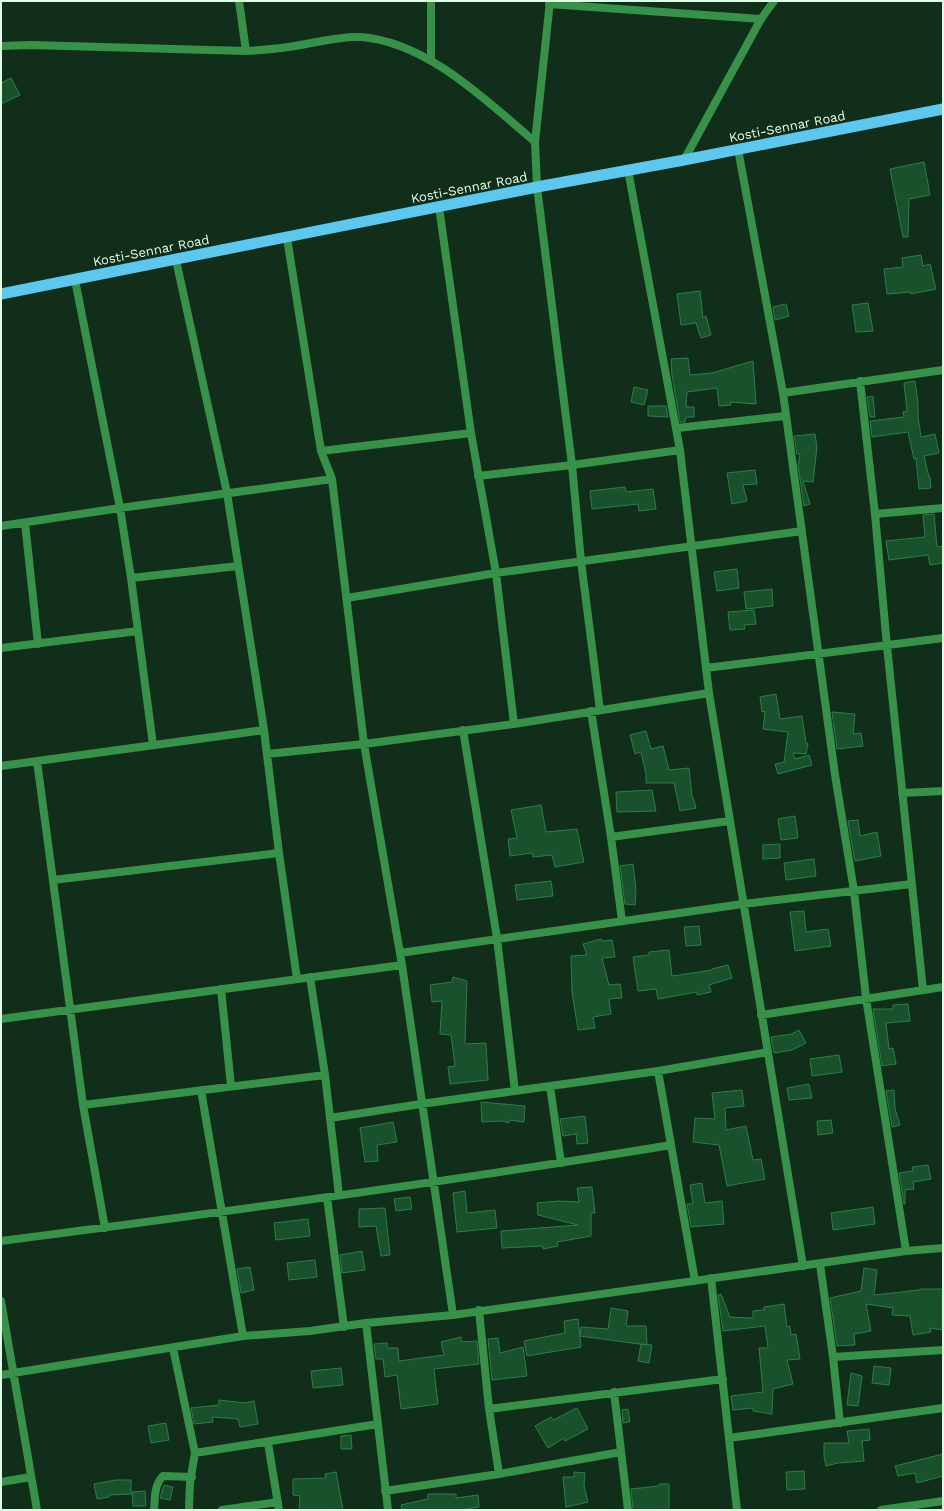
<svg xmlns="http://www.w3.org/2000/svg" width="944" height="1511" font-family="'Work Sans',sans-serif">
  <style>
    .building { fill: #1a512d; stroke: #2a7f48 }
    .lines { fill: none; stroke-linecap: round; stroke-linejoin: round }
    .minor { stroke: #379148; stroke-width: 8 }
    .trunk { stroke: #5ec7ee; stroke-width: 11 }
    .labels { text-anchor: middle; stroke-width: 3; stroke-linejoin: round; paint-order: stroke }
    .street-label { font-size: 13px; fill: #ddffe6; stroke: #102e1a }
  </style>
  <rect width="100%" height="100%" fill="#102e1a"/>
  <path class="building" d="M11,78L20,95L1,104V83Z
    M924,162L930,195L909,199L908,237H903L890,169Z
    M921,255L923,266L930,264L936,289L911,294V292L887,294L884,269L903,267L902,258Z
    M700,291L703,318L706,316L711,335L701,338L696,323L681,325L677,294Z
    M868,303L873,331L856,332L852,305Z
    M786,304L789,316L775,320L773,307Z
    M688,358L690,375L712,373L753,361L756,404L730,402L731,405L719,406L717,388L687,392L686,407H694V417H686L685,422H680L672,375L671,359Z
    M915,381L918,403V417L921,437L935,434L939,453L924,456L929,477H930L931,488L919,489L916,458L914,459L908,432L872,437L870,421L904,417L903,412L907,411L904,383Z
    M634,387L648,390L644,405L631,402Z
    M873,396L875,417H870L867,397Z
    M648,406H666L668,417L648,416Z
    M815,434L817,447L813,482L803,481L810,504L804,506L798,465L800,454H797L794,436Z
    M755,470L757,484L743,485L747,501L732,504L727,473Z
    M625,487L626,492L653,489L656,509L639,511L638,504L592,509L590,491Z
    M934,514L937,547L943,546V563L930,565L928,555L889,560L886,541L925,537L923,515Z
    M737,569L739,588L717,591L714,572Z
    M772,589L773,606L746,609L744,592Z
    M754,610L756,624L744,625L745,629L730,630L728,612Z
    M776,694L780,719L802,716L806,743L808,744L806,754L793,753L795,759L809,755L812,765L778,774L775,764L784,762L788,732L763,729L765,711L762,712L760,697Z
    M832,712L855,714L853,734L861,733L863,746L837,749Z
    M646,731L651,749L663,746L669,770L689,768L692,797H693L696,808L680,811L674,783H646V774L641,752L635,754L630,735Z
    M652,790L656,811L617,812L616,792Z
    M541,805L546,832L577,829L584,862L555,867L552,855L533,857L532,853L510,856L508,839L517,838L511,810Z
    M795,816L798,838L781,840L778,819Z
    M858,820L860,836L877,832L881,856L855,861L848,821Z
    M780,844V858L763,859V845Z
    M814,859L816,876L786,880L784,863Z
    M633,864L636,889L635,905L625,904L620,866Z
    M551,881L553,896L517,900L515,885Z
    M804,911L806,932L828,929L831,946L795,951L790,912Z
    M699,926L701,945L686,946L684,927Z
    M601,939L602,941L612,940L615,957L602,958L609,985L620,984L622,998L609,999L611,1014L593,1017L595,1028L578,1030L572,992L571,956L587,955L583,944Z
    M669,950L672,976L712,970V969L728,965L732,978L709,985L711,992L697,995V992L658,999L656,989L638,991L633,957L649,955V952Z
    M453,977L467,981L465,1044L486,1043L488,1080L450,1084L448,1067L455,1066L451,1035L440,1034L442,1001L432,1002L430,985L452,982Z
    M908,1004L910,1021L886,1023L889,1049L893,1048L896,1064L882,1066L873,1009H893V1005Z
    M799,1030L806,1043L792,1050L774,1053L771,1037L792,1034Z
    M839,1055L842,1072L812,1076L810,1059Z
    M809,1084L812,1098L789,1100L787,1088Z
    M742,1090L744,1106L725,1108L726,1130L746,1126L753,1160L761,1159L765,1179L727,1186L719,1145L693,1142L695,1118L715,1119L712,1093Z
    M894,1090L895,1109L900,1125L892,1127L886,1091Z
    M481,1102L525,1106L524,1122L509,1120V1123L502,1121L482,1122Z
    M585,1116L588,1143L577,1144L576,1134L563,1136L560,1119Z
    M831,1120L833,1133L818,1135L817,1121Z
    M393,1122L397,1142L377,1145L378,1161L365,1162L360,1128Z
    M928,1165L931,1179L913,1182L914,1189L905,1190V1204H904L899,1173L913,1171L912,1167Z
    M702,1183L705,1203L722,1201L724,1224L691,1227L687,1204H693L690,1185Z
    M592,1187L595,1213H591V1236L557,1242L558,1246L543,1249V1246L502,1248L501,1231L578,1225L538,1215L537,1203L558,1201L579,1202L577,1188Z
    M465,1191L467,1213L495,1210L497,1228L457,1232L453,1193Z
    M410,1197L412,1209L396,1211L394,1199Z
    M873,1207L875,1224L833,1230L831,1213Z
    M385,1208L390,1255L381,1256L376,1226L359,1227V1209Z
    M308,1219L310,1236L276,1240L274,1223Z
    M362,1251L365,1270L342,1273L340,1255Z
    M315,1260L317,1277L289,1280L287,1263Z
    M250,1267L254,1290L241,1293L237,1269Z
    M864,1268L877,1270L874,1295L919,1290L920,1289H943V1330L930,1328L931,1332L913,1335L910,1316L892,1315L893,1308L866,1304L871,1331L854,1334L855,1345L837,1346L830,1298L861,1291Z
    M721,1294L730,1317L753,1318V1311L764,1310V1307L784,1304L787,1327L790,1326L791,1335L796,1334L800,1359L787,1360L793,1384L773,1389L772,1414L753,1411V1408L733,1410L731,1396L763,1392L759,1348H768L765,1326L723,1331L718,1295Z
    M611,1308L628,1311L626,1326H646L647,1345L580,1336L581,1327L608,1329Z
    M578,1319L581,1347L527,1356L524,1341L565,1333L564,1321Z
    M461,1337L462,1342L477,1341L479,1364L434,1369L438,1404L401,1409L397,1375L385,1377L383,1359H376L374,1344L387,1343V1348H398L399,1361L444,1355L441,1342Z
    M498,1338L500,1353L523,1347L527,1376L492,1380L488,1339Z
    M641,1344L652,1345L649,1363L638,1361Z
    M874,1366L891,1368L889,1385L872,1383Z
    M341,1368L343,1385L313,1388L311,1371Z
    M851,1373L862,1376L858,1406L847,1405Z
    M219,1400L244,1403L254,1401L258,1424L240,1427L238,1419L212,1417L213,1422L194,1424L191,1408L219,1405Z
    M577,1408L588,1429L565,1441L564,1438L548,1448L535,1426L551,1417L553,1420Z
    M628,1409L630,1422L623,1423L622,1410Z
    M166,1423L169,1440L151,1443L148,1426Z
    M869,1429L870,1440L862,1441L864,1461L838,1463L826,1466L824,1456V1443H849L847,1431Z
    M351,1435L352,1449H341V1436Z
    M943,1454V1476L917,1483L915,1473L898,1476L895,1466Z
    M804,1471L805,1489L787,1490L786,1472Z
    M336,1472L343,1510H299L300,1496L293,1495V1479L326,1478L325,1474Z
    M574,1472L585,1473L584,1486L588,1502L566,1507L563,1477H574Z
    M116,1480H131V1494L109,1495V1497L97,1499L94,1484Z
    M659,1484H669V1510H633L631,1489L659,1486Z
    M164,1485L173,1487L170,1500L160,1498Z
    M145,1491L146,1506H133L132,1492Z
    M428,1494H456V1498L478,1495L479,1507L460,1510H402L401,1505L428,1499Z"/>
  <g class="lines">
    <path class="minor" d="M239,1L246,51
      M550,1L535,142L537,187L572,465L581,561L600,710
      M549,4L761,19
      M1,46L31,45L246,51C266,50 286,48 306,44C324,41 342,36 360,37C426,41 487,101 535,142
      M431,60V1
      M738,149L783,393L835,775L854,891L866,998L906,1251
      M684,160L761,19L774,1
      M628,170L680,450L709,693L803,1266
      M439,207L471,433L496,573L514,724
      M287,238L321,451L332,479L364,744L402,965L453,1315
      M176,260L227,493L264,730L279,853L297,979
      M75,280L120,508L131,578L153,745
      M860,381L875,514L887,646L923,990
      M783,393L943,370
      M677,428L785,416
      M321,451L471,433
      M478,476L572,465L680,450
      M875,514L943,508
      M25,523L38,644
      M1,526L120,508L332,479
      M131,578L238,566
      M347,598L496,573L802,531
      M1,648L138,631
      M706,668L943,638
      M591,711L611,837L622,921
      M463,730L497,938L515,1091
      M267,754L364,744L514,724L709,693
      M37,761L83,1105L105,1228
      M1,766L264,730
      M902,793L943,791
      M611,837L729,821
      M53,880L279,853
      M400,953L743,904L912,884
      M310,977L325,1075L339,1195
      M221,989L231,1086
      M761,1015L943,987
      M1,1019L402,965
      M658,1071L695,1281
      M550,1086L561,1163
      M201,1090L243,1336
      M83,1105L325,1075
      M330,1118L421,1104L658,1071L768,1052
      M327,1197L344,1327
      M1,1241C225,1212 448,1182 671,1145
      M820,1264L833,1357L840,1423
      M711,1278L737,1510
      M1,1301L37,1510
      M479,1310L489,1409L499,1474
      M366,1323L388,1510
      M173,1348L195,1453L190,1482L189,1510
      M833,1357L943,1350
      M1,1375L243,1336L310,1331L366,1323L453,1315L906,1251L943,1248
      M614,1392L628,1510
      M489,1409L723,1379
      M729,1438L943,1408
      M268,1443L279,1510
      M195,1453L378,1424
      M1,1482L31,1477
      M385,1491L499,1474L621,1452
      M154,1510C155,1498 154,1485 163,1476L192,1477
      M222,1510L278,1502
      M881,1510L943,1501"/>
    <path class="trunk" d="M1,294L537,187L684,160L943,109"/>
  </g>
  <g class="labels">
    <g class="street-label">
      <text transform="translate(787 126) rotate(-11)" y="5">Kosti-Sennar Road</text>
      <text transform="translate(469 187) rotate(-11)" y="5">Kosti-Sennar Road</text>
      <text transform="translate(151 250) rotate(-11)" y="5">Kosti-Sennar Road</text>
    </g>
  </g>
  <rect width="944" height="1511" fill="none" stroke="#ddffe6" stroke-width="4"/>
</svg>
